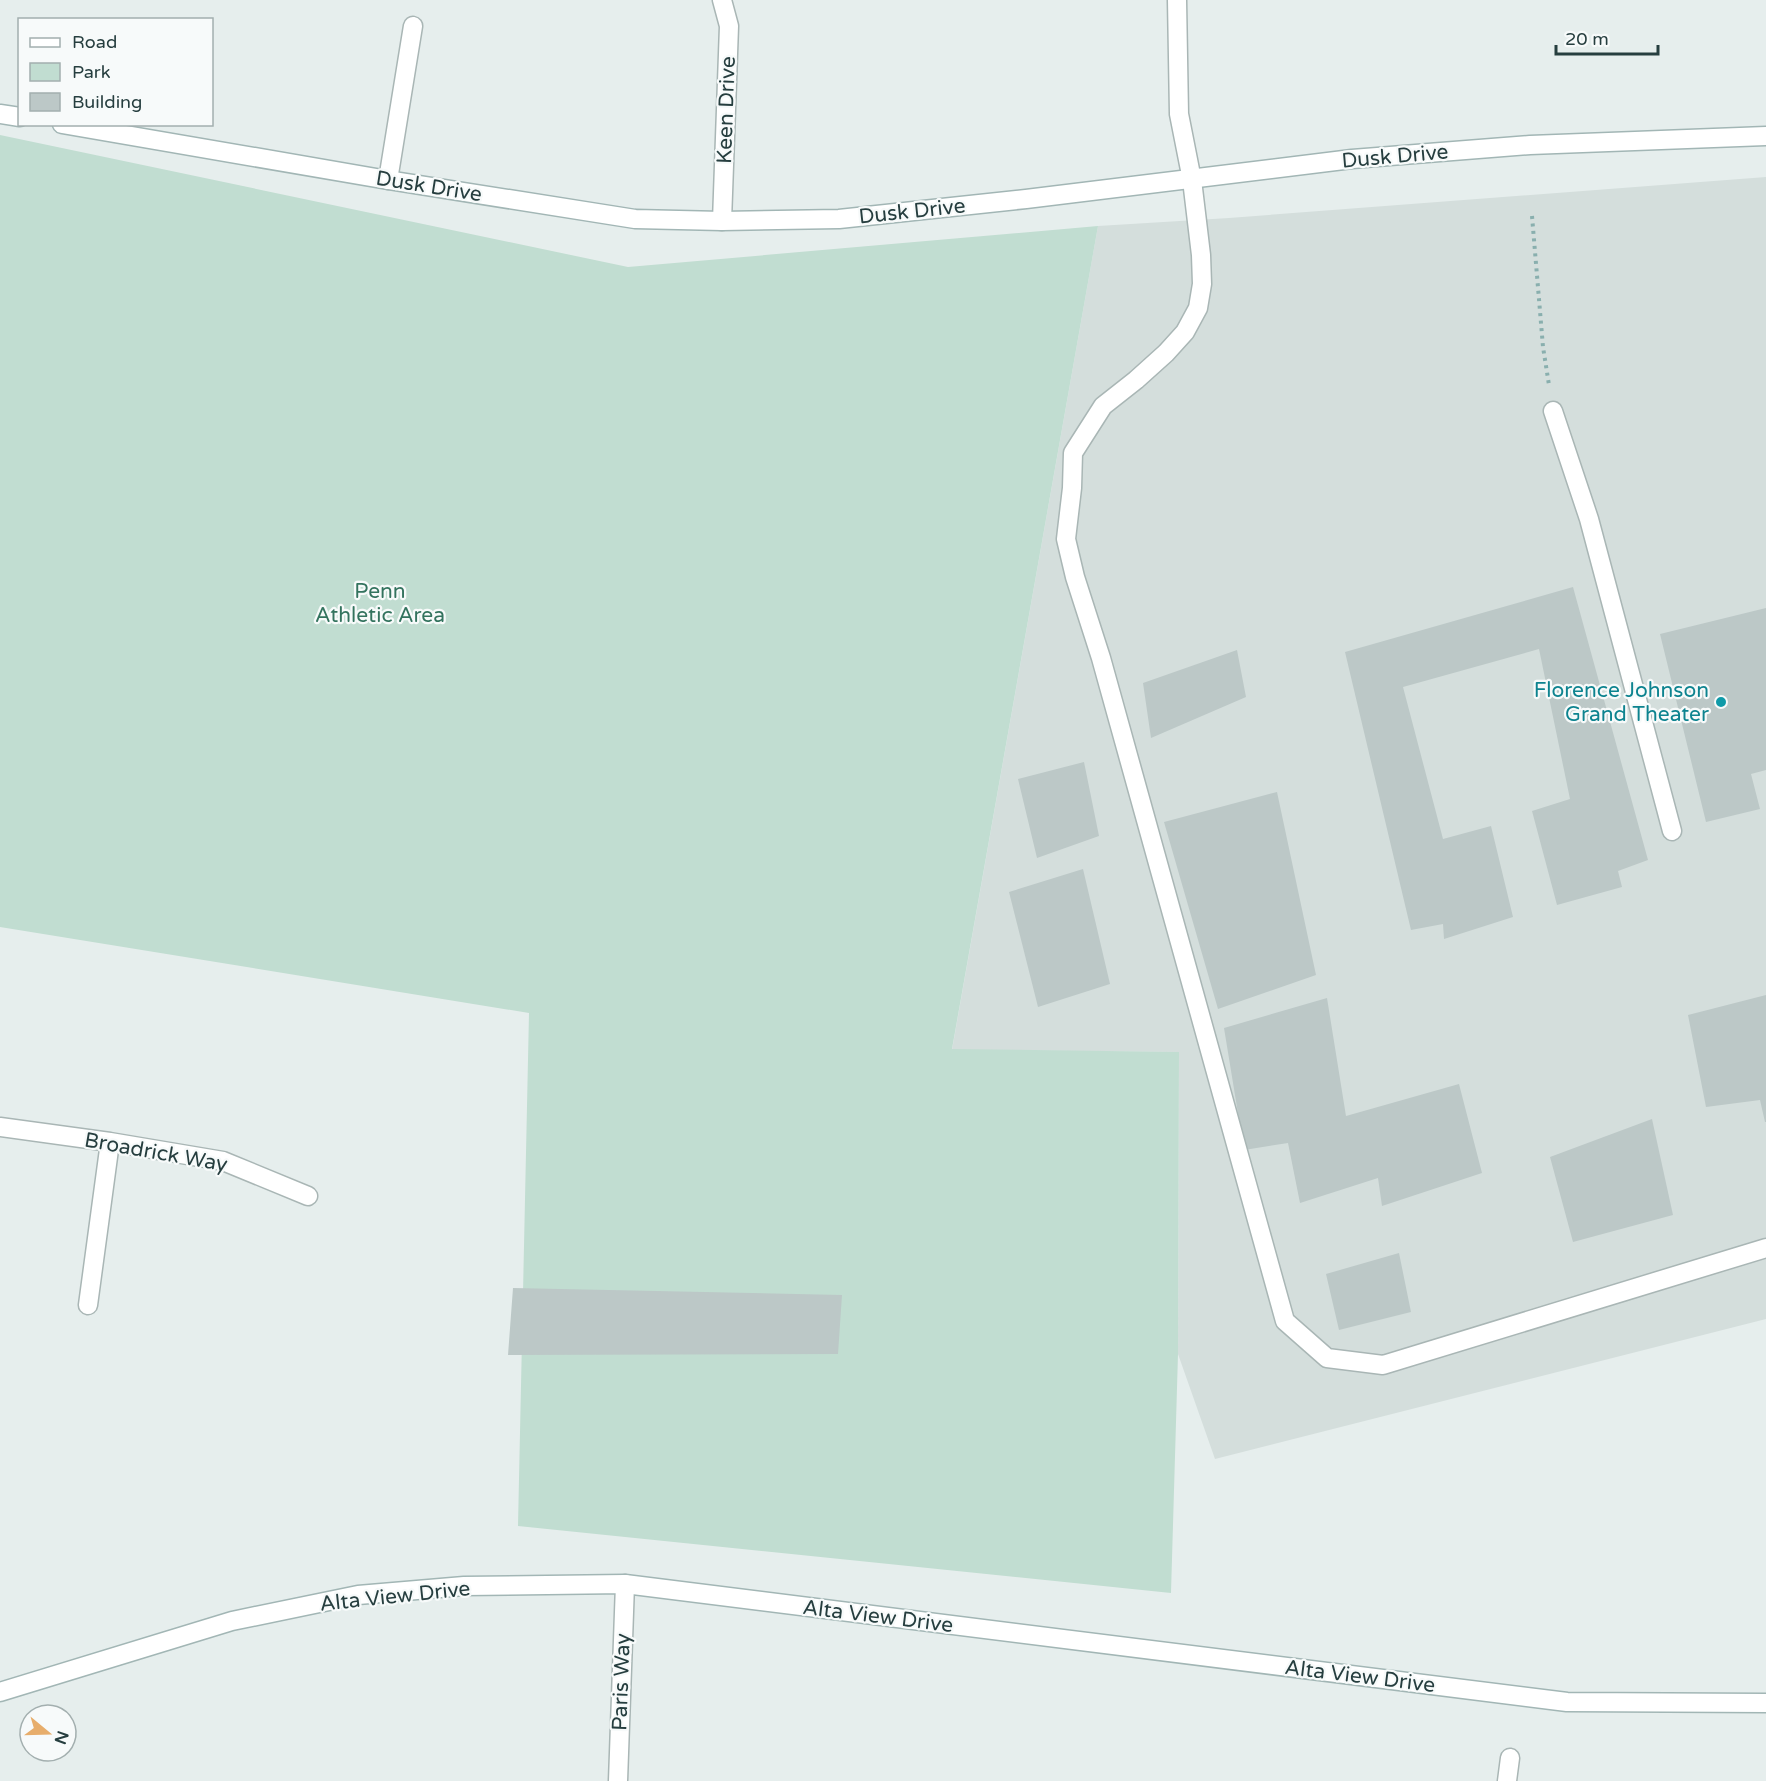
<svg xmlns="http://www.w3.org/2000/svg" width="1766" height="1781" font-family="'Varela Round',sans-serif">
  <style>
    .built { fill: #d4dedc }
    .green { fill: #c1ddd1 }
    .building { fill: #bcc8c7 }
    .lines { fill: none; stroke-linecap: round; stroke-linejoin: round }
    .lane-casing { stroke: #a9b6b5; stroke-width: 21 }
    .street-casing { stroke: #a9b6b5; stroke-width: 21 }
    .secondary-casing { stroke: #a2b6b5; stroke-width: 21 }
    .path { stroke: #89afae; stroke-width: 4; stroke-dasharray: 3 4.5; stroke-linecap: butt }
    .lane { stroke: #fff; stroke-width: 18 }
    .street { stroke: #fff; stroke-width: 18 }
    .secondary { stroke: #fff; stroke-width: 18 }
    .culture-dot { fill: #0f9aa8; stroke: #f7fafa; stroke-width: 2 }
    .labels { text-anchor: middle; stroke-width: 4.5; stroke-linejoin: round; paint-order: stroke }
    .street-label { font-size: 21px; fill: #263e3f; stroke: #f7fafa }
    .park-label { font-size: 21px; fill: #33735e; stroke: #f7fafa }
    .culture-label { font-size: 21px; fill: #0d838f; stroke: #f7fafa; text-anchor: end }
  </style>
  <rect width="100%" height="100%" fill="#e6eeed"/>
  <path class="built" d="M1766,177V1319L1215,1459L1178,1354L1179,1052L952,1050L1098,226L1229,218Z"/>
  <path class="green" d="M0,135L628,267L1098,226L952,1049L1179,1052L1178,1354L1171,1593L518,1526L529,1013L0,927Z"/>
  <path class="building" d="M1573,587L1648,860L1618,871L1622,887L1557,905L1532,811L1570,799L1539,649L1403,687L1443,839L1491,826L1513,917L1444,939L1443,924L1411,930L1345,652Z
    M1766,608V770L1751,774L1760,809L1706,822L1660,634Z
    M1237,650L1246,697L1151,738L1143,683Z
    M1084,762L1099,836L1037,858L1018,779Z
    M1277,792L1316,975L1218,1009L1164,822Z
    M1083,869L1110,984L1038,1007L1009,892Z
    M1766,995V1122H1765L1760,1100L1706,1107L1688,1015Z
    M1327,998L1346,1116L1459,1084L1482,1173L1382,1206L1378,1178L1300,1203L1288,1143L1244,1150L1224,1028Z
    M1652,1119L1673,1215L1573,1242L1550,1157Z
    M1399,1253L1411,1312L1339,1330L1326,1274Z
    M513,1288L842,1295L838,1354L508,1355Z"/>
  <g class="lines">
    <g class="lane-casing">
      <path id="lane" d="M1192,180L1201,255L1202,284L1198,308L1185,332L1166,353L1136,380L1103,406L1073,453L1072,488L1066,539L1075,577L1101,658L1285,1321L1327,1358L1383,1365L1766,1248
        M1553,411L1589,519L1672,831
        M1507,1781L1510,1758"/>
    </g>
    <g class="street-casing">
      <path id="street" d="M1177,0L1179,114L1192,180
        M388,180L413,26
        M722,221L729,26L722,0
        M0,1127L110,1142L223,1161L308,1196
        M88,1305L110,1142
        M618,1781L625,1584"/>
    </g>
    <g class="secondary-casing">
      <path id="secondary" d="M0,114L20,117
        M62,124L388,180L635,219L722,221L839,219L1026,199L1352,159L1530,145L1766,136
        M0,1692L232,1621L358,1595L464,1586L625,1584L1567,1702L1766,1703"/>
    </g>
    <path class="path" d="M1532,216L1543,347L1549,385"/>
    <use href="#lane" class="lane"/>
    <use href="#street" class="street"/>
    <use href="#secondary" class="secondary"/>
  </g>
  <circle class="culture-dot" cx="1721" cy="702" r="6"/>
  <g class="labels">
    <g class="street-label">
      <text transform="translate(726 110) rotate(-88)" y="7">Keen Drive</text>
      <text transform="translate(1395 156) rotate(-5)" y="7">Dusk Drive</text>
      <text transform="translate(429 186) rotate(9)" y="7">Dusk Drive</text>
      <text transform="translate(912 211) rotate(-6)" y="7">Dusk Drive</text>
      <text transform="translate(156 1152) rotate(10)" y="7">Broadrick Way</text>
      <text transform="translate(395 1596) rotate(-6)" y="7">Alta View Drive</text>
      <text transform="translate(878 1616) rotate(7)" y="7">Alta View Drive</text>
      <text transform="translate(1360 1676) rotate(7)" y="7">Alta View Drive</text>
      <text transform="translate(621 1682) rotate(-88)" y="7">Paris Way</text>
    </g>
    <g class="park-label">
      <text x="380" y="598">Penn<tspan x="380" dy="24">Athletic Area</tspan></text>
    </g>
    <g class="culture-label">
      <text x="1709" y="697">Florence Johnson<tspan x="1709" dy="24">Grand Theater</tspan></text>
    </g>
  </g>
  <rect x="18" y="18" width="195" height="108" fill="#f7fafa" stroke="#a3afaf" stroke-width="1.5"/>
  <rect x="30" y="38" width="30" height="9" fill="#ffffff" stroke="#a3afaf" stroke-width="1.5"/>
  <text x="72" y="48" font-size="18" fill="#263e3f">Road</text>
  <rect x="30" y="63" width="30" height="18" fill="#c1ddd1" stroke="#a3afaf" stroke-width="1.5"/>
  <text x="72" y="78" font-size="18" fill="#263e3f">Park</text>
  <rect x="30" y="93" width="30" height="18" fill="#bcc8c7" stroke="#a3afaf" stroke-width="1.5"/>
  <text x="72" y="108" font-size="18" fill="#263e3f">Building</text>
  <g transform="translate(48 1733) rotate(109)"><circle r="28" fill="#f7fafa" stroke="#a3afaf" stroke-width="1.5"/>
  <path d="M0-4.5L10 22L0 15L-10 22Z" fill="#e7ad6b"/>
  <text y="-9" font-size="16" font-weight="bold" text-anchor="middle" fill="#263e3f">N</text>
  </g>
  <path d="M1556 45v9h102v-9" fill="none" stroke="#263e3f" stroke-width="3"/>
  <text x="1565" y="45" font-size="18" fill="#263e3f" stroke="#f7fafa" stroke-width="4.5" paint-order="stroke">20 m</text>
</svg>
